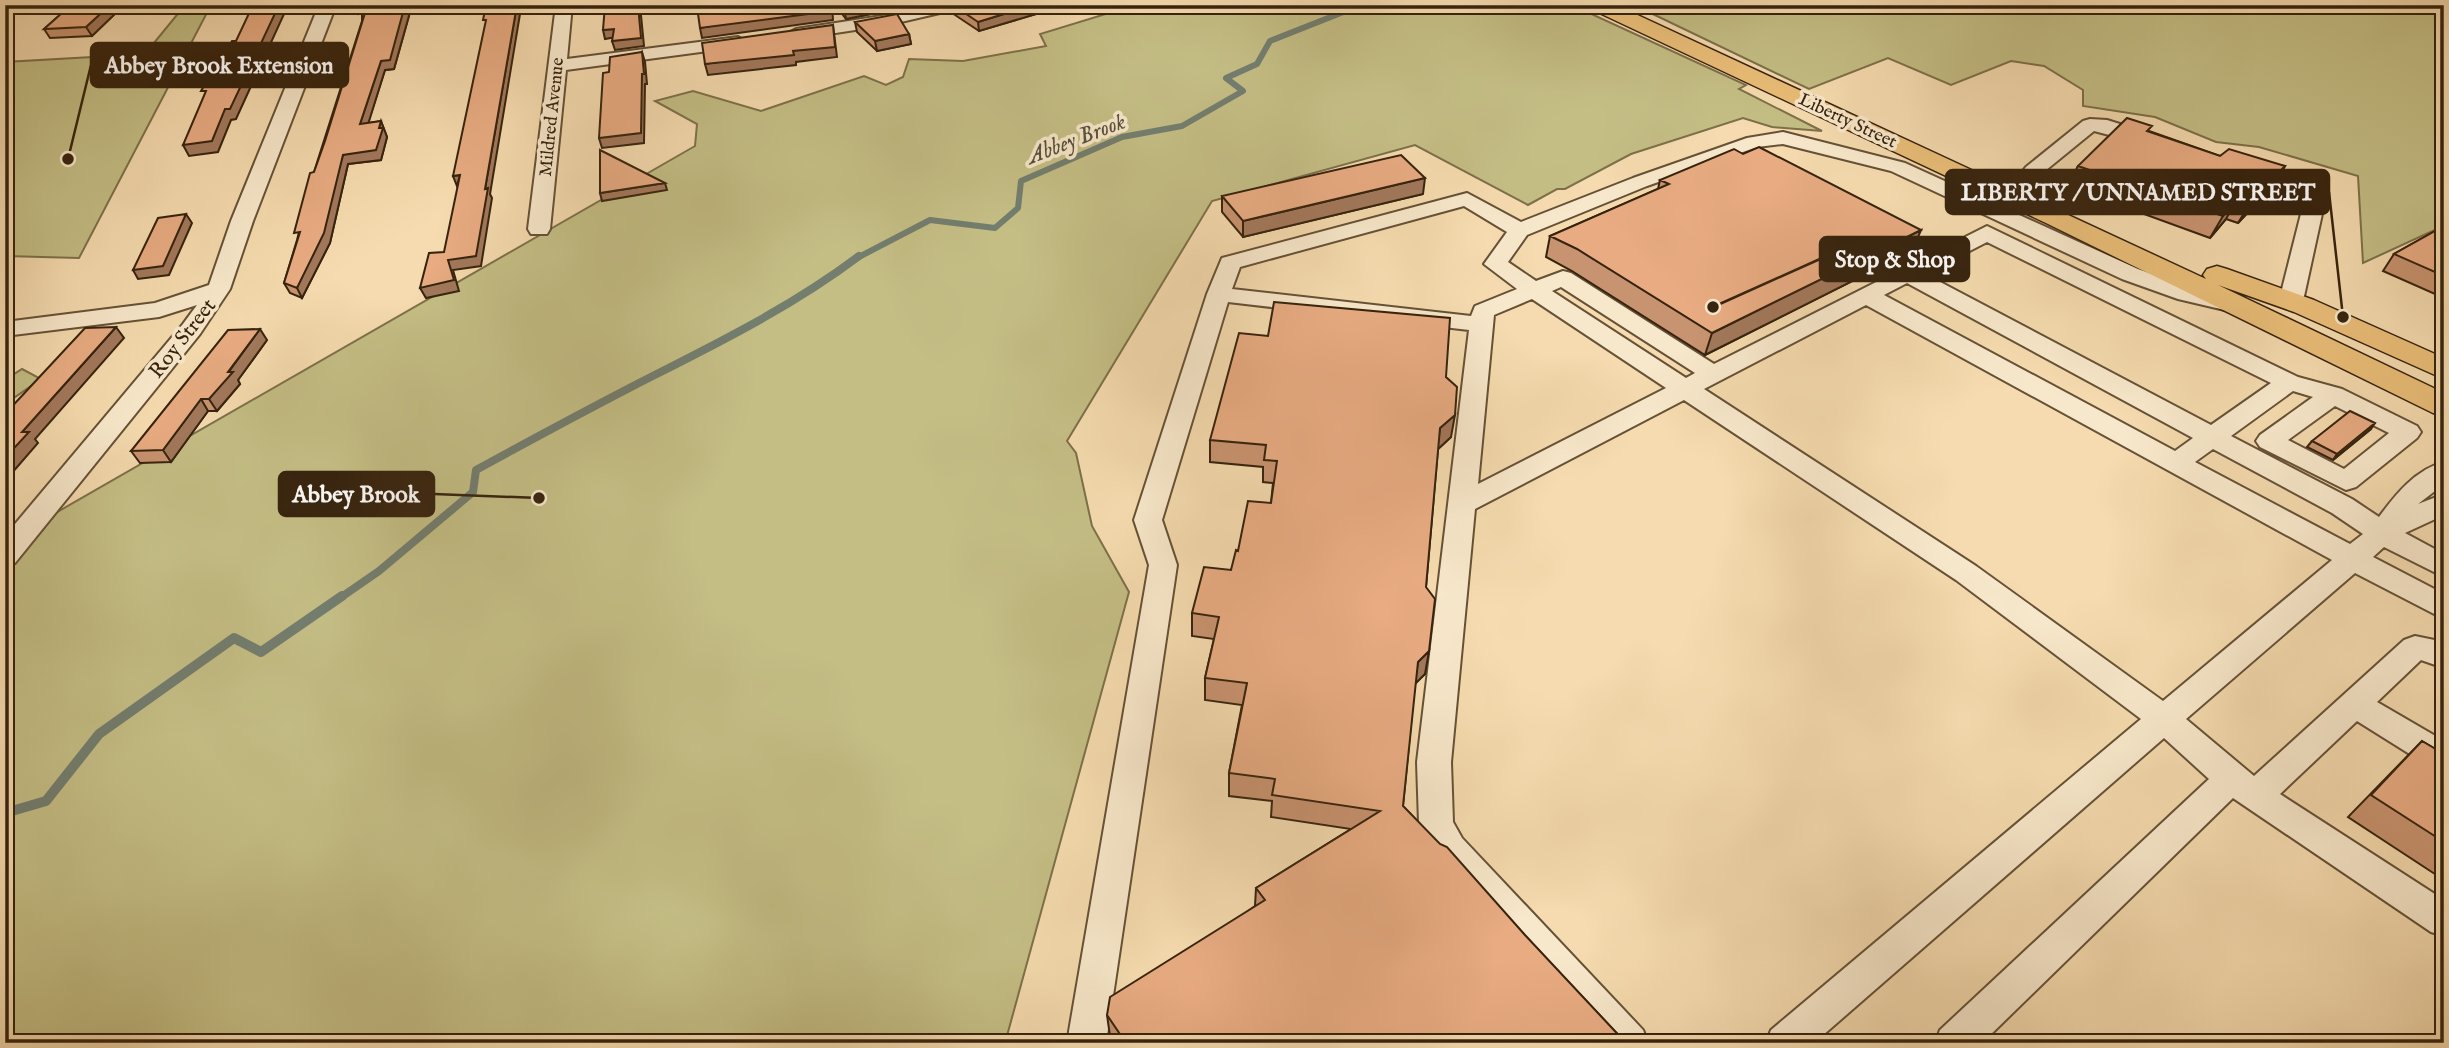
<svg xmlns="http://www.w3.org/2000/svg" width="2449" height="1048" font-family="'IM FELL English',serif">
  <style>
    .green { fill: #c4be85; stroke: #7d704a; stroke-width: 2 }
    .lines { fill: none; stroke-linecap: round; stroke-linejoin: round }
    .stream-far2 { stroke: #737e6f; stroke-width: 6 }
    .stream-far1 { stroke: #737e6f; stroke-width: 8 }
    .stream { stroke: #737e6f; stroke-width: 10 }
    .minor-casing { stroke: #665136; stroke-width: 4 }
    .major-casing { stroke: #36230e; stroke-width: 3 }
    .minor { fill: #f8e8cb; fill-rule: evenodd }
    .major { fill: #eabe78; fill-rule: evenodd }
    .wall { fill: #c89370; stroke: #36230e; stroke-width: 2 }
    .shaded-wall { fill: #a2785b; stroke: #36230e; stroke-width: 2 }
    .building { fill: #e8ab82; stroke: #36230e; stroke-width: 2 }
    .labels { text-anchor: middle; stroke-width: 7; stroke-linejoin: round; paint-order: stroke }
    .far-street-label { font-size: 18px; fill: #36230e; stroke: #f8e8cb }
    .street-label { font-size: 21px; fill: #36230e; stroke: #f8e8cb }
    .water-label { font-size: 23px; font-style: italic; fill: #55513e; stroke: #f8e8cb }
    .leader { fill: none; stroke: #36230e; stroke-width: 2.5 }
    .callout-dot { fill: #36230e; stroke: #f8e8cb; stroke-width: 2.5 }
    .callout { fill: #36230e; stroke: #36230e; stroke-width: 2.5 }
    .callout-label { font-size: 23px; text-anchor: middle; font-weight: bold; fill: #fff }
  </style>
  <rect width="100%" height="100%" fill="#f5dbaf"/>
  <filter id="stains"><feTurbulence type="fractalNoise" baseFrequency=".00286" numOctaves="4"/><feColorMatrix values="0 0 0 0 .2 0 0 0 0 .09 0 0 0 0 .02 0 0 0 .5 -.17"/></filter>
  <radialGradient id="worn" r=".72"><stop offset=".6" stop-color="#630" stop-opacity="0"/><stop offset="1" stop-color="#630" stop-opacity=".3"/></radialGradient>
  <path class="green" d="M185,5H211L79,258L5,256V62L145,54Z
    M1135,5H1572L1746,85L1739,89L1822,131L1772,127L1743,118L1631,154L1565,189H1557L1528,205L1415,145L1212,201L1067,441L1076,453L1092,526L1129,592L1005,1043H5V542L695,146L697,124L655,101L693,91L761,111L864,76L886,85L903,77L909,59L963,61L1046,46L1040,34Z
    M1634,5H2444V228L2441,227L2363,263L2358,176L2259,147L2216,142L2155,117L2083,106V90L2044,66L2011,61L1951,85L1888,58L1809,89Z
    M22,369L41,379L5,404V380Z"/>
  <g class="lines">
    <path class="stream-far2" d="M2351,5L2395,11L2444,8
      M857,258L930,220L995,228L1018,208L1021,181L1122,137L1182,126L1243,91L1226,78L1257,64L1270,41L1361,5"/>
    <path class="stream-far1" d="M340,598L379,571L473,492L476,470C529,441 583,412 637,384C714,345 790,308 859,256"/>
    <path class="stream" d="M5,813L46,801L99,734L234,638L261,652L342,596"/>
    <g class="minor-casing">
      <path id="minor" d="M319,5H336L253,221L230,289L200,334L15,563L5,566V536L183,324L197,305L159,317L5,336V322L155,303L209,285L231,221Z
        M556,5H572L567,59L738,37L747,42L738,47L566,70L550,229L547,234H531L528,229Z
        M928,5H959L957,9L888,25L796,39L787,34L796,29L888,15Z
        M2090,119L2107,120L2158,136L2161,140L2158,144L2151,146L2094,131L2040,175H2026L2023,171L2026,167L2083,121Z
        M1783,132L1905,163L2138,269L2193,289L2237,299L2241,304L2237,309L2229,311L2178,299L2122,279L1891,171L1783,144L1757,147L1647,186L1527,235L1508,262L1536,281L1563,271L1571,273L1714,364L1987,226L2298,377L2342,389L2417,426L2421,432L2417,438L2356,487L2346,490L2260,447L2256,441L2260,435L2313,397L2293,391L2231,436L2352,499L2379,517C2396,494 2415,470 2444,462V484L2418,504L2444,494V515L2405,533L2444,554V577L2384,547L2373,557L2444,594V619L2355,573L2186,719L2254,776L2404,640L2415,636L2444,642V668L2421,660L2377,702L2444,741V771L2432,768L2357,721L2280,794L2444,900V936L2431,932L2233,798L1982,1043H1935L1940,1030L2209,779L2164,738L1814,1043H1766L1771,1030L2141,719L1956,580L1684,400L1475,509L1451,762L1453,822L1462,838L1643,1030L1648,1043H1603L1438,860L1419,823L1417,762L1469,330L1228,302L1162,520L1177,565L1106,1043H1067L1149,565L1134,520L1207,294L1222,258L1467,193L1521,222L1633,178L1747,138ZM1464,206L1507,232L1484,264L1517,289L1475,306L1471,316L1232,289L1240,267ZM1987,242L2271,383L2211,425L1925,274ZM1907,283L2193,438L2175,451L1884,295ZM1561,287L1695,373L1686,378L1552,291ZM1532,299L1666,388L1478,484L1494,315ZM1866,305L2332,560L2163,701L1976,566L1704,389ZM2335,406L2389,433L2344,469L2288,440ZM2213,449L2332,513L2363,534L2350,544L2195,462Z
        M2240,162L2324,187L2327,191L2303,301L2299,306H2283L2279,301L2306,194L2233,172L2230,168L2233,164Z"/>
    </g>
    <g class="major-casing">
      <path id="major" d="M1588,5H1616L2206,279L2203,275L2207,269L2217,266L2227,269L2314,300L2444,358V379L2294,312L2218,285L2444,393V416L2433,413L2046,223L1591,9Z"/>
    </g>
    <use href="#minor" class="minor"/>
    <use href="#major" class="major"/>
  </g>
  <path class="wall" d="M71,5H159L122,7L92,36L50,38L44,29Z
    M362,5H412L394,69L385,70L368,123L381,121L387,137L381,160L348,164L330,243L302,298L290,293L284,283L297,240L314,172L362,21Z
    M835,5H890L891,10L846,19Z
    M951,5H1063V6L979,31L952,13Z
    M1089,5H1120L1108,11Z
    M855,22L909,34L911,44L877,51L857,32Z
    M2149,131L2220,156L2285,166L2272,187L2238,223L2226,219L2210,238L2067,186L2078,166Z
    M1660,180L1912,251L1705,355L1572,271L1546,257L1550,236L1658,189Z
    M1423,194L1243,237L1222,212V196Z
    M2444,226V298L2383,271L2394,254Z
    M267,340L238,380L240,384L217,411H208L171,462L140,463L131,451Z
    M1446,377L1451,437L1438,449L1426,587L1425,674L1415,683L1403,806L1626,1043H1115L1110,1036L1107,1015L1255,906L1256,888L1351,829L1271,817L1272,801L1229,796V773L1242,705L1205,700V678L1214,639L1192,636V613L1231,570L1238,551L1271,503L1273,483L1263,482V467L1210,462V440Z
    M2371,429L2333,460L2307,447L2312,441Z
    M2422,741L2444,754V880L2348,817Z"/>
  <path class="shaded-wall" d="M110,5H121L122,7L92,36L86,27Z
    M279,5L284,14L236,119L231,120L218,152L189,156L183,145L225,109Z
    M405,5H412L394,69L385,70L365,134L360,124L381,61Z
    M517,5H521L520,14L490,194L492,198L481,266L453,270L459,291L426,298L420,288L448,260L485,189Z
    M638,5H640L644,46L615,50L612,41Z
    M831,5H832L833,20L702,38L700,28Z
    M862,5H890L891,10L846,19L844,9Z
    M1033,5L1063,6L979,31L978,22Z
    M1107,5H1120L1108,11Z
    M833,25L837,57L796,62V65L708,75L705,64L793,51Z
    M614,29L616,37L605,39L603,30Z
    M909,34L911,44L877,51L875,41Z
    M642,52L645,62L647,84H645L644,143L602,148L599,138Z
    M381,121L387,137L381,160L348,164L330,243L302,298L297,288L343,155L379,128Z
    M2285,166L2272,187L2238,223L2251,202Z
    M460,175L457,186L453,176Z
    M1425,178L1423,194L1243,237V221Z
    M665,183L667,190L602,201L600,193Z
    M2238,197L2226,219L2210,238L2223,216Z
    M186,214L192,223L169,275L138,279L133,270Z
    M1921,230L1912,251L1705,355L1712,333Z
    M116,327L124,338L35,439L38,443L5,481V458L22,432Z
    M260,329L267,340L238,380L240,384L217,411L209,399Z
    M201,399L208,411L171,462L163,450Z
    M1455,415L1451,437L1437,450L1440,428Z
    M2375,423L2371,429L2333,460L2337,454Z
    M1429,651L1425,674L1414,685L1418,662Z"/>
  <path class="building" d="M71,5H110L86,27L44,29Z
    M270,5H279L230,109H225L212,141L183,145L206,91H201L232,41H236L252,7Z
    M362,5H405L390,60L381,61L360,124L381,121L379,128H383L376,150L343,155L324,233L297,288L284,283L300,232L294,233L310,173L314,172L325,141L365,13L359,14Z
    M486,5H517L485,189L488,188L476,256L448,260L454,280L420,288L429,253L444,252L460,175L453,176L486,20H483Z
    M605,5H638L641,38L612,41L614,29L603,30Z
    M712,5H831V11L700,28L697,7Z
    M841,5H862L844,9Z
    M953,5H1033L978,22Z
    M897,14L909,34L875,41L855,22Z
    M833,25L835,47L793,51L794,55L705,64L702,43Z
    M642,52L644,74H642L641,133L599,138L603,73L609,72L610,57Z
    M2127,118L2152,126L2147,131L2220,156L2229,149L2285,166L2251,202L2238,197L2223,216L2078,166Z
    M1759,147L1921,230L1712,333L1577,249L1550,236L1669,184L1660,180L1734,149L1743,154Z
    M600,150L665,183L600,193Z
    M1401,155L1425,178L1243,221L1222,196Z
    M186,214L163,266L133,270L158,218Z
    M2444,226V276L2394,254Z
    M1274,302L1450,318L1446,377L1457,387L1455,415L1440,428L1426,587L1435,599L1429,651L1418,662L1403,806L1440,844L1447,847L1525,935L1626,1043H1126L1107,1015L1110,997L1265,900L1256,888L1380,811L1272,795L1275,779L1229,773L1247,683L1205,678L1219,617L1192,613L1204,567L1231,570L1236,550L1238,551L1248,501L1271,503L1277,461L1264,460L1266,445L1210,440L1239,333L1268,336Z
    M116,327L22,432H29L5,458V414L85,328Z
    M260,329L228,372H233L209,399H201L163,450L131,451L228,330Z
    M2350,411L2375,423L2337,454L2312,441Z
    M2422,741L2444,754V842L2371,795Z"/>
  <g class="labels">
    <g class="far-street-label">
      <text transform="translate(551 117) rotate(-84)" y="6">Mildred Avenue</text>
      <text transform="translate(1848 120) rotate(25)" y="6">Liberty Street</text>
    </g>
    <g class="street-label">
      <text transform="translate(182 338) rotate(-52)" y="7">Roy Street</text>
    </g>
    <g class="water-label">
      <text transform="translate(1076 138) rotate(-21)" y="8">Abbey Brook</text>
    </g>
  </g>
  <path class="leader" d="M68 159L91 65M2343 317L2329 192M1713 307L1820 259M539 498L434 494"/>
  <g class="callout-dot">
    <circle cx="68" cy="159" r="7"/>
    <circle cx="2343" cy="317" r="7"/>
    <circle cx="1713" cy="307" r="7"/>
    <circle cx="539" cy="498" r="7"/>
  </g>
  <g class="callout">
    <rect x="91" y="43" width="257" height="44" rx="7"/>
    <rect x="1946" y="170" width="383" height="44" rx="7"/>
    <rect x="1820" y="237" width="149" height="44" rx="7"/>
    <rect x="279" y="472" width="155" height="44" rx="7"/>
  </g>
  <g class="callout-label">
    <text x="219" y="73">Abbey Brook Extension</text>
    <text x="2138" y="200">LIBERTY / UNNAMED STREET</text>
    <text x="1895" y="267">Stop &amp; Shop</text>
    <text x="356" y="502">Abbey Brook</text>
  </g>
  <rect width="2449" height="1048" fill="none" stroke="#f5dbaf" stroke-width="28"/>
  <rect x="7" y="7" width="2435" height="1034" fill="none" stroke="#36230e" stroke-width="3.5"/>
  <rect x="14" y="14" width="2421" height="1020" fill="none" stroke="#36230e" stroke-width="2"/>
  <rect width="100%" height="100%" filter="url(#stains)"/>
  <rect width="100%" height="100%" fill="url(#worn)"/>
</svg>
